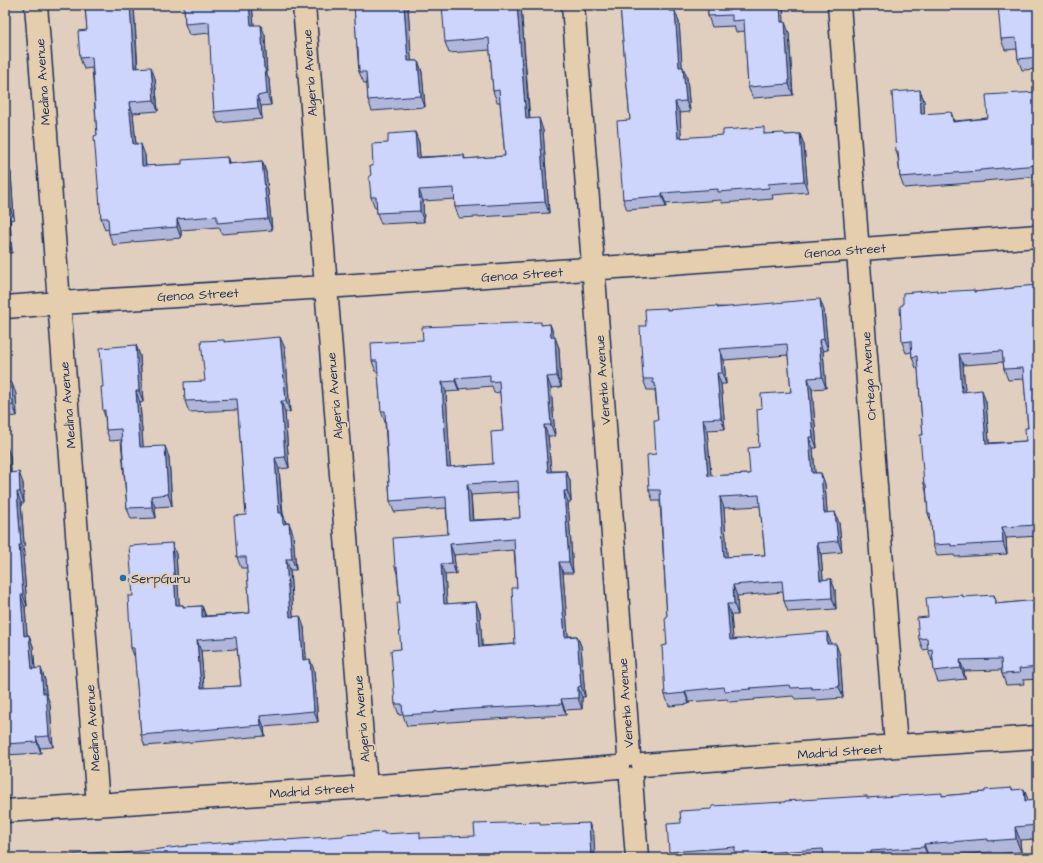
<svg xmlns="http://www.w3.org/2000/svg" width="1043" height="863" font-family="'Architects Daughter',sans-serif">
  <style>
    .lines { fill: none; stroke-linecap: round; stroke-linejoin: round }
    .street-casing { stroke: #1b2f5e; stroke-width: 25 }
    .street { stroke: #e5ceae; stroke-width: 22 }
    .wall { fill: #b1b7da; stroke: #1b2f5e; fill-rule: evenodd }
    .shaded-wall { fill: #9095b1; stroke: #1b2f5e }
    .building { fill: #ced5fd; stroke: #1b2f5e; fill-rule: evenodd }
    .poi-dot { fill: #1f6fb2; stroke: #e5ceae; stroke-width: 1.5 }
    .labels { text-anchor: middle; stroke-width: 4; stroke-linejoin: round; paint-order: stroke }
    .street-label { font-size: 13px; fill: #1b2f5e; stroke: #e5ceae }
    .poi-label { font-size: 13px; fill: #1b2f5e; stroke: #e5ceae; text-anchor: start }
  </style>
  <rect width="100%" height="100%" fill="#e0cfbe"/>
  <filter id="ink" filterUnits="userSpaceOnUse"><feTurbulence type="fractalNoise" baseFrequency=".025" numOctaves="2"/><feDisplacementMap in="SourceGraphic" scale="8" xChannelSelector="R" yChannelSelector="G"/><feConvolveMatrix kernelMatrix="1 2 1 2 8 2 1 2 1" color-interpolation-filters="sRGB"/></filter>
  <g filter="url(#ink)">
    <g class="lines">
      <g class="street-casing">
        <path id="street" d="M36,5L98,805
          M304,5L326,287L366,787
          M573,5L596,303L629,755
          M839,5L896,746
          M5,307L59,303L326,287L631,266L1038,236
          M643,765L896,746L1038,737
          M631,779L637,858
          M5,811L366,787L618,767"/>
      </g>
      <use href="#street" class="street"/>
    </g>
    <path class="wall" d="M85,5H147L134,6L138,68L155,78L158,111L133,113L136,144L145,155L146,166L182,164L227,157L230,164L262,161L266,172L272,230L222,234L219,227L181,230V238L132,242V243L113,245L109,234V229L105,230L101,218L97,135L92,68L84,69L80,58L87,30Z
      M184,5H252L254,25L265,35L267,76L269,79L271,105L261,106L262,119L218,123L214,112L210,33L189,35L185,24Z
      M354,5H408L411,61H418L422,72L425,107L372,111L368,100L367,83H364L359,72Z
      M521,5L530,119L543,130L549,213L459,218L455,207V199L423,201L424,222L381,224L377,213V208H375L371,197V176L373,166L388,143L415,132L419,143L420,157L464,155L465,159L505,156L500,102H497L493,91L490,50L449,53L445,42Z
      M620,5H671L672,11L679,22L682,67H683L687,78L690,112L680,113L681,138L766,134L785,135L800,134L804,145L808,192L772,195L773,199L722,203L721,200L666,204V207L627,210L623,199L630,120Z
      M708,5L784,22L789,33L793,95L753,98L748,87L745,31L736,32L734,26L712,27L708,16Z
      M1038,5V69L1022,70L1018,59L1017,49L1005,50L1001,39Z
      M920,90L924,101V114L955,121L988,118L1038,92V176L984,181V182L904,188L900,177L898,157L896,151Z
      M5,162H7L11,173L14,219L10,220L12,253H5Z
      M1038,285V536L1006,538L1007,554L955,557L954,555L937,556L933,545L931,522L928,513L926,491L924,484L923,435L918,368H916L912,357V352L906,353L902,342L903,305L937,290L938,292H974L1014,288ZM1003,362L1004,369L1008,380L1024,379L1028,428L1026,441L989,443L986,402L965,392L963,365Z
      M717,307L824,310L828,350L823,351L826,388L812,389L817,448H813L815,473H821L825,484L827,512L839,523L842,552L821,554L823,580L831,579L835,590L836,609L788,612L784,601L783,592L737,596L738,615H731L733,639L831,644L840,655L843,698L816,700L815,698L795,699L793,696L754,699L755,700L729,702L727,699L689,702V704L669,706L665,695L667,645V617L660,501H653L649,490L656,454L658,420L655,390H647L643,379L667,308L668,310ZM788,355L791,392L762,408L759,447L750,474L711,476L707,430L725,429L721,384H726L724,360ZM760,506L765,555L727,557L724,508Z
      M550,324L554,337L559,348L561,387L551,388L555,436H548L551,471H566L570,481L571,502H568L573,573H563L568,636H577L581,646L585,697H582V709L565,710L566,715L475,720L438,723V724L407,726L403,715H399L395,704L401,649L400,603L397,573L395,567L448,534L446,508L394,512L390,501L385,422L381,411L378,372H376L372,361L423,340ZM492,386L494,393L500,392L503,431L493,464L450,467L446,392L459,391V389ZM518,492L520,518L473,520L471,495ZM514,550L517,588L515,644L482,646L480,613L476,602L447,604L445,575L456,574L454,555Z
      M224,342L285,348L290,412H285L289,468L279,469L283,513L286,523H289L293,534L296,570H290L293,616L304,627L306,659L314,670L318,722L264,727L265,736L145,746L141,735L135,658L131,648L133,596L176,554L179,605H183L184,607L202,606L206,616L250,613L247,568H241L237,557L246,515L238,410L189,412L185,401L205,381ZM237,649L241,686L204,688L201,651Z
      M136,345L140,356L143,402L140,403L143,447L169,457L172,506L155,507L156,518L131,519L127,508L121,440L110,441L106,430L105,416L103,411Z
      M5,371L7,375V383L16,394L17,416L5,417Z
      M5,445H6L10,456L11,473L23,483L24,503H21L25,556H23L27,606L25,607L27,635H29L33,646L35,669L45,680L46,693L50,704L53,747L40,748L41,753L5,755Z
      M962,595L963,597L997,604L1038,600V679L1023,680L1024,684L1006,685L1002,674L1001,670L964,671L965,679L938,682L934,671L933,660L932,661L928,649L923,650L919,639L928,617Z
      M1012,788V790L1028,801L1038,800V839L1020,840L1021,852L993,854L992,852L929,857V858H671L669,852L681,823L868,798L943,796L985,792Z"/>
    <path class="shaded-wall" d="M130,5H133L134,6L138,79L134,68Z
      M249,5H252L255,36L251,25Z
      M404,5H408L412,72L408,61Z
      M517,5H521L530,130L526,119Z
      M669,5H671L672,8L673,22L669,11Z
      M780,5H783L785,34L781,22Z
      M675,11L679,22L683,78L679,67Z
      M785,22L789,33L793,95L789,84Z
      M261,25L265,35L267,76L269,79L271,105L267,94L264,68Z
      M418,61L422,72L425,107L421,96Z
      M151,67L155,78L158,111L154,100Z
      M683,67L687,78L690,112L686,101Z
      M920,90L924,101L925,125L921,114Z
      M257,96L261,106L262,119L258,108Z
      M129,102L133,113L137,156L133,144Z
      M675,102L680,113L682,149L678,138Z
      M951,112L955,123L953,122Z
      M539,118L543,130L549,213L545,202Z
      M415,132L419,143L421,169L417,158Z
      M800,134L804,145L808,192L804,181Z
      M141,144L145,155L146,178L142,166Z
      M227,157L231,168L228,164Z
      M262,161L266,172L272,230L268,219Z
      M7,162L11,173L14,219L10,208Z
      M419,190L423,201L424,222L420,211Z
      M662,193L666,204V207L662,196Z
      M6,208L10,220L12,253L8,242Z
      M177,219L181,230V238L177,227Z
      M820,299L824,310L828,350L824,339Z
      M550,324L554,335L555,348L551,337Z
      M280,337L285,348L290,412L286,401Z
      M555,337L559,348L561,387L557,376Z
      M819,340L823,351L826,388L822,377Z
      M136,345L140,356L143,402L139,391Z
      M720,349L724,360L726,384L722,373Z
      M959,354L963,365L966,403L962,392Z
      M5,371L7,375L8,395L5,387Z
      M717,373L721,384L725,429L721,418Z
      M547,377L551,388L555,436L551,425Z
      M455,378L459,389V391L455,381Z
      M808,378L812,389L817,448L813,437Z
      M442,382L446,392L451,478L447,467Z
      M12,383L16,394L17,416L13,405Z
      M982,390L986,402L990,455L986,444Z
      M136,391L140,403L144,458L140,447Z
      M281,401L285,412L289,468L285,457Z
      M703,419L707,430L712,487L708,476Z
      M544,425L548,436L552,482L548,472Z
      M809,437L813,448L816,484L812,473Z
      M6,445L10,456L12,484L8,473Z
      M165,446L169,457L172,506L168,494Z
      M275,458L279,469L282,513L286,524L287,535L279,513Z
      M566,471L570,481L571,502L567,491Z
      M19,472L23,483L24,503L20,492Z
      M821,473L825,484L828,524L824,513Z
      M467,484L471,495L473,532L469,521Z
      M564,491L568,502L573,573L569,562Z
      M17,492L21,503L25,556L21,545Z
      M151,496L155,507L156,518L152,507Z
      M720,497L724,508L728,569L724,557Z
      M835,512L839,523L842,552L838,541Z
      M289,523L293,534L296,570L292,559Z
      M1002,527L1006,538L1007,554L1003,543Z
      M172,543L176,554L180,616L176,605Z
      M817,543L821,554L824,591L820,580Z
      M450,544L454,555L456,574L452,563Z
      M19,545L23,556L27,606L23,595Z
      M286,559L290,570L294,628L290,617Z
      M559,562L563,573L569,647L565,637Z
      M441,564L445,575L448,615L444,604Z
      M831,579L835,590L836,609L832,598Z
      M733,585L737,596L738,615L734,604Z
      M21,595L25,607L28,647L24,636Z
      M994,595L998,606L995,604Z
      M476,602L480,613L483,657L479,647Z
      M727,604L731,615L734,651L730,640Z
      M202,606L206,617H202Z
      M300,616L304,627L307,671L303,660Z
      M827,632L831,643V655L827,644Z
      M29,635L33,646L36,680L32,669Z
      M577,636L581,646L585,697L581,686Z
      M197,640L201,651L205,699L201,688Z
      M836,644L840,655L843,698L839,687Z
      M310,659L314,670L318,722L314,711Z
      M960,660L964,671L965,679L961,668Z
      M41,668L45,680L46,693L50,704L53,747L49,736L43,693Z
      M578,687L582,697V709L578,698Z
      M685,691L689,702V704L685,693Z
      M561,699L565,710L566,715L562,704Z
      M260,716L264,727L265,736L261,725Z
      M36,737L40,748L41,753L37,742Z
      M1024,789L1029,802L1025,801Z
      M589,823L594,835L595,858H591V857Z
      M1015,827L1020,840L1021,852L1016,839Z
      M924,844L929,858L924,847Z"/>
    <path class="building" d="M85,5H130L134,68L151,67L154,100L129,102L133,144H141L142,166L182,164V160L227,157L228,164L262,161L268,219L217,223V216L177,219V227L128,231V232L109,234L108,218H101L94,136L97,135L92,57L80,58L78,31L87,30Z
      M184,5H249L251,25H261L264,68H265L267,94L257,96L258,108L214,112L211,65L209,22L185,24Z
      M354,5H404L408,61H418L421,96L368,100L366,72H359L358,48H357Z
      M442,5H517L526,119L539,118L545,202L455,207L454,188L419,190L420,211L377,213L376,197H371L369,176H371L370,166H373L372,144L388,143V134L415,132L417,158L464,155V159L505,156L499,90L493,91L489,38L445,42Z
      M620,5H669V11H675L679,67H683L686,101L675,102L678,138L723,135V130L764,127V134L784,133L785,135L800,134L804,181L768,184L769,188L718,192V189L662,193V196L623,199L617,121L630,120L622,30Z
      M708,5H780L781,22H785L789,84L748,87L744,20L732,21V15L708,16Z
      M998,5H1038V57L1018,59L1016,38L1001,39Z
      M920,90L921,114L951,112L953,122L988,118L986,95L1038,92V165L980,170V171L900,177L898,151H896L892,92Z
      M5,162H7L10,208H6L8,242H5Z
      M1038,285V525L1002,527L1003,543L951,546V544L933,545L930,513H928L926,484H924L920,435H923L917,356L912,357L911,341L902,342L900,306L903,305V293L937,290L938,292L974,290V292L1014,288V287ZM1002,351L1004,369L1023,368L1028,428H1025L1026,441L986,444L982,390L962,392L959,354Z
      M820,299L824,339L819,340L822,377L808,378L813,437H809L812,473H821L824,513L835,512L838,541L817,543L820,580L831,579L832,598L784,601L782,581L733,585L734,604H727L730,640L827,632V644H836L839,687L812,689L811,687L791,688L790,685L750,688L751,689L725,691L724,687L685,691V693L665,695L662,646L667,645L665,618L667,617L660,490H649L647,455L656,454L654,420H658L655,383H653V379H643L640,326H646L645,309L667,308V310L717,306V308ZM787,344L791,392L761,394L762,408L757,409L759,447L748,448L750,474L708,476L703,419L721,418L717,373H722L720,349ZM759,495L765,555L724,557L720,497Z
      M541,322V325L550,324L551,337H555L557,376L547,377L551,425H544L548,472L566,471L567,491H564L569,562H559L565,637L577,636L581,686L578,687V698L561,699L562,704L471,709L434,712V713L403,715L402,704H395L391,650L401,649L397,603H400L397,567H395L393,538L448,534L446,497L390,501L385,411H381L377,361H372L371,343L423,340L422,327ZM490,375V382L499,381L503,431L491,432L493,464L447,467L442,382L455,381V378ZM518,481L520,518L469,521L467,484ZM514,539L517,588H512L515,644L479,647L476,602L444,604L441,564L452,563L450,544Z
      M280,337L286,401H281L285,457L275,458L279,513H282L283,524L289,523L292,559H286L290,617L300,616L303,660L310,659L314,711L260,716L261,725L141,735L134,648H131L128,596H133L129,546L172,543L176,605H183V607L202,606V617L250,613L246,557H237L234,516L246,515L237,399L185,401L184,382L205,381L201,341L224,340V342ZM236,637L241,686L201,688L197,640Z
      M136,345L139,391H136L140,447L165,446L168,494L151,496L152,507L127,508L121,429L106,430L105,410L103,411L101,387H103L100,348Z
      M5,383H12L13,405L5,406Z
      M5,445H6L8,473L19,472L20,492H17L21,545H19L23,595H21L24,636L29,635L32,669L41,668L43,693H46L49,736L36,737L37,742L5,744Z
      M962,595L963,597L994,595L995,604L1038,600V667L1019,669L1020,673L1002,674L1001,659L960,660L961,668L934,671L932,649L928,650L927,638L919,639L917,618L928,617L926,598Z
      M1012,788V790L1024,789L1025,801L1038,800V825L1015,827L1016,839L988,841V839L924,844V847L871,851V855L856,856L857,858H824L823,849L762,853V855L735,857V847L669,852L667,824L681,823L680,811L712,809V806L785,802V801L867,796V798L942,793V796L985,792V790Z
      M540,822V825L589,823L591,857H587V858H34L105,852L106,855L187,846V845L285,839V840L343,836V835L384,832V834L420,832V838L475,836L474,824Z"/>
  </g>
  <circle class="poi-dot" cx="123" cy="578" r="4"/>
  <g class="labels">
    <g class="street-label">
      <text transform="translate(309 73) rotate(-94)" y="5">Algeria Avenue</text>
      <text transform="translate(42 82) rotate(-94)" y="5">Medina Avenue</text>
      <text transform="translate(845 250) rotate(-4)" y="5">Genoa Street</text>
      <text transform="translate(522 274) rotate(-4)" y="5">Genoa Street</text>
      <text transform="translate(198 294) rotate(-3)" y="5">Genoa Street</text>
      <text transform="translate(868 376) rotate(-94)" y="5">Ortega Avenue</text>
      <text transform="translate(602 380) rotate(-94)" y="5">Venetia Avenue</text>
      <text transform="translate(334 396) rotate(-95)" y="5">Algeria Avenue</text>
      <text transform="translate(67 405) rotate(-95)" y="5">Medina Avenue</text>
      <text transform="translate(625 703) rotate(-94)" y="5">Venetia Avenue</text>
      <text transform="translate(361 719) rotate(-95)" y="5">Algeria Avenue</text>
      <text transform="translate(92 728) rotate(-94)" y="5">Medina Avenue</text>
      <text transform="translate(840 751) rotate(-4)" y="5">Madrid Street</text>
      <text transform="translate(312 790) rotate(-4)" y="5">Madrid Street</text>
    </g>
    <g class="poi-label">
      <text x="131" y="583">SerpGuru</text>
    </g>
  </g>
  <rect width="1043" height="863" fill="none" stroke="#e5ceae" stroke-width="20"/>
  <rect x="10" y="10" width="1023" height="843" fill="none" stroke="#1b2f5e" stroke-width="1.5" filter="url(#ink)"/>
</svg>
